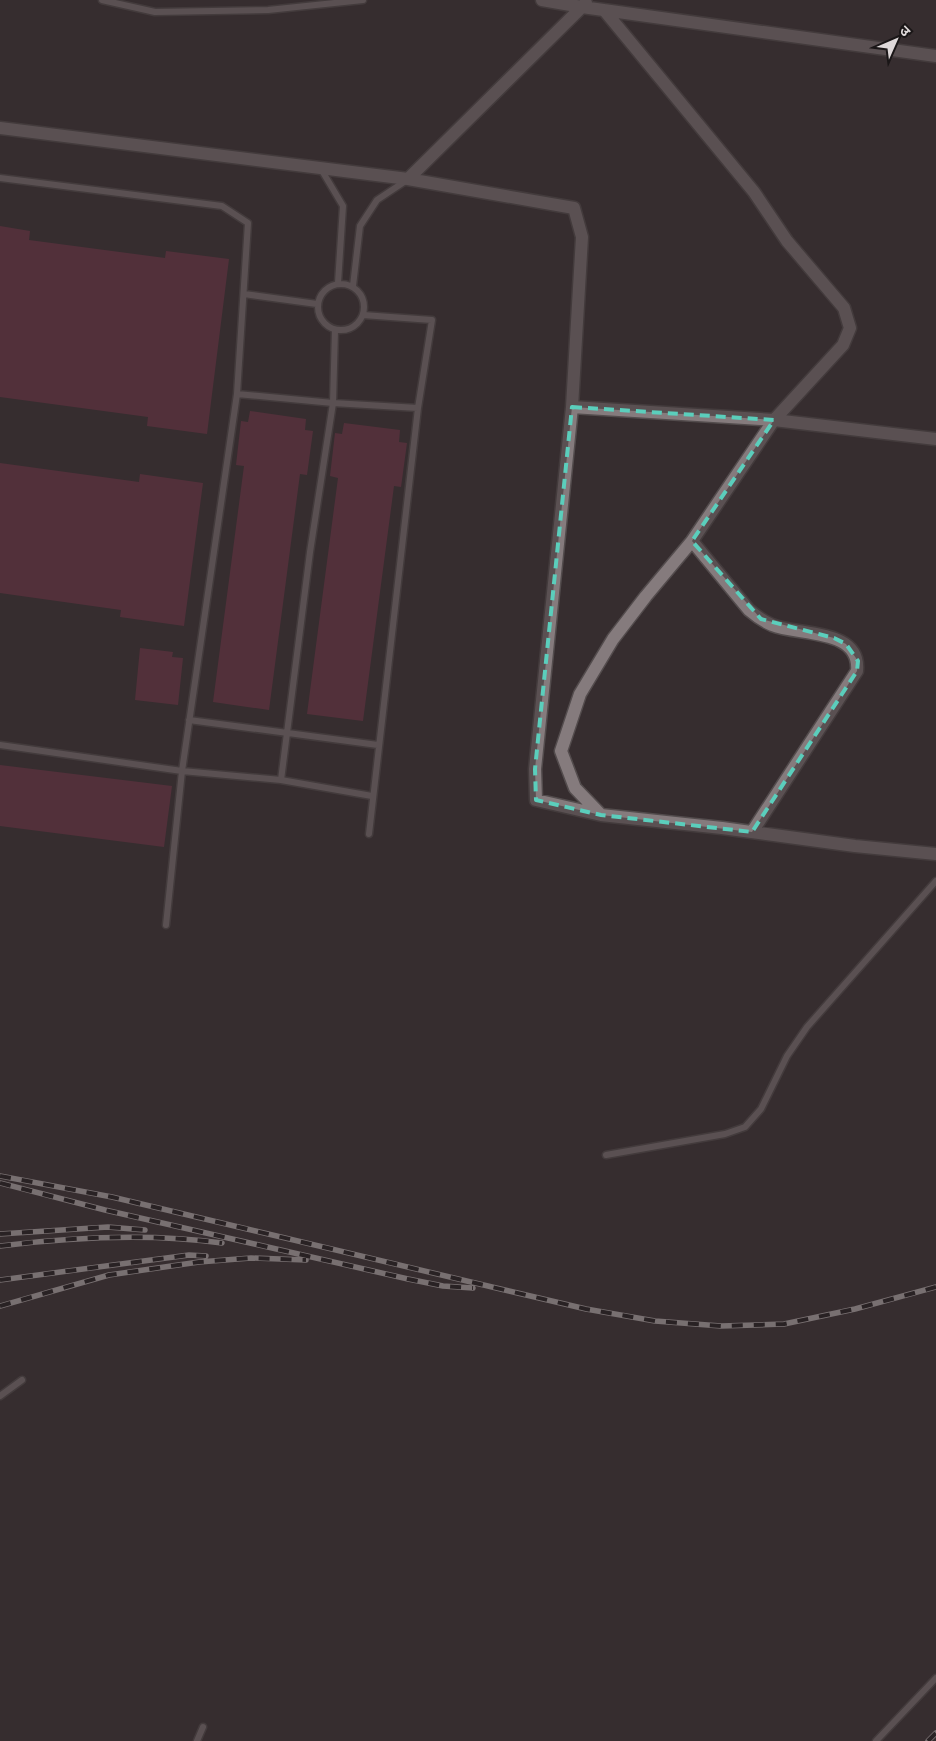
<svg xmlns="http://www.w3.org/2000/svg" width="936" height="1741" font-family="'Public Sans','Noto Sans Devanagari',sans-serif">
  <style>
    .building { fill: #743348 }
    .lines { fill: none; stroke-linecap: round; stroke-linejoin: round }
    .service-casing { stroke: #534c4d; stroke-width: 9 }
    .minor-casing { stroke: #534c4d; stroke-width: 15 }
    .service { stroke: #857b7d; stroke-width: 6 }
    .minor { stroke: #857b7d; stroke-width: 12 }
    .rail-casing { stroke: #c8c1c2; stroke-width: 5.5 }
    .rail { stroke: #1a1617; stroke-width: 4; stroke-dasharray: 11; stroke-linecap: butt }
    .marked { fill: none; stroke: #5bcebc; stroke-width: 4; stroke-dasharray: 10 6; stroke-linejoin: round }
  </style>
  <rect width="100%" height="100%" fill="#362d2f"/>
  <path class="building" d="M0,226L30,231L29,240L165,258L166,251L229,259L207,434L147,426L148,417L0,397Z
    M250,411L306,419L305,430L313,431L307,475L300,474L269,710L213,702L244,466L236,465L241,421L248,422Z
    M344,423L400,430L399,442L407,443L401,487L394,486L363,721L307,714L338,478L330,476L335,433L342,434Z
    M0,463L139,482L140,474L203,483L184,626L120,617L121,610L0,593Z
    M140,648L173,652L172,657L183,658L178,705L135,700Z
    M0,765L172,786L164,847L0,826Z"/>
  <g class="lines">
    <g class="service-casing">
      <path id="service" d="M102,0L155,12L268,10L363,0
        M321,169L343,206L338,283
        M0,178L222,206L248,223L237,394L182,771L166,925
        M318 307a23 23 0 1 1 46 0a23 23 0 1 1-46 0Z
        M353,286L360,226L377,200L407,180
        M244,294L317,304
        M237,394L333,403L418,408L432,320L363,315
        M189,720L378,745
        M0,745L182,771L281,780L372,796
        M281,780L310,552L333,403L335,330
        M369,834L418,408
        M606,1155L725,1134L745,1127L761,1109L787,1056L807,1027L936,881
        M0,1396L22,1380
        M197,1741L203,1727
        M876,1741L936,1678"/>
    </g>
    <g class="minor-casing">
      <path id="minor" d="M542,0L582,7L936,56
        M0,128L408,179L574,208L582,237L572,407L535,769L536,800L601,815L722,828L855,846L936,854
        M408,179L586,3
        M572,407L774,420L936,439
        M692,541L749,610C756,616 763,621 772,625C799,636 861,628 857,671L752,832
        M601,815L575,788L561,751L580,694L613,639L646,596L692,541L774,420L843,345L850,328L844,308L787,241L754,192L604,10"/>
    </g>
    <use href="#service" class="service"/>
    <use href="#minor" class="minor"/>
    <g class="rail-casing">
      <path id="rail" d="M0,1176L112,1197L509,1291L586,1309L655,1321L721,1326L784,1324L855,1309L936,1287
        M0,1183L105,1210L408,1279L443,1286L473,1288
        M0,1234L108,1227L145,1230
        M0,1246C74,1237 148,1233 222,1243
        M0,1280L189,1255L206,1256
        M0,1306L109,1275L199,1262L251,1258L306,1260
        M928,1741L936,1733"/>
    </g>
    <use href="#rail" class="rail"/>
  </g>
  <path d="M0 0H936V1741H0ZM572,407L774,420L692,541L761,619L834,638L846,644L858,661L857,671L752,832L601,815L536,800L535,769Z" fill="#362d2f" fill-opacity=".55" fill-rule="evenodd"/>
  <path class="marked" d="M572,407L774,420L692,541L761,619L834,638L846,644L858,661L857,671L752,832L601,815L536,800L535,769Z"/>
  <g transform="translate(896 40) rotate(45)" stroke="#1a1617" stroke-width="4" paint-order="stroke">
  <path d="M0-4L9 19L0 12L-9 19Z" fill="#ded8d9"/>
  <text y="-8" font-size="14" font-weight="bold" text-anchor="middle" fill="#ded8d9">उ</text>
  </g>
</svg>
